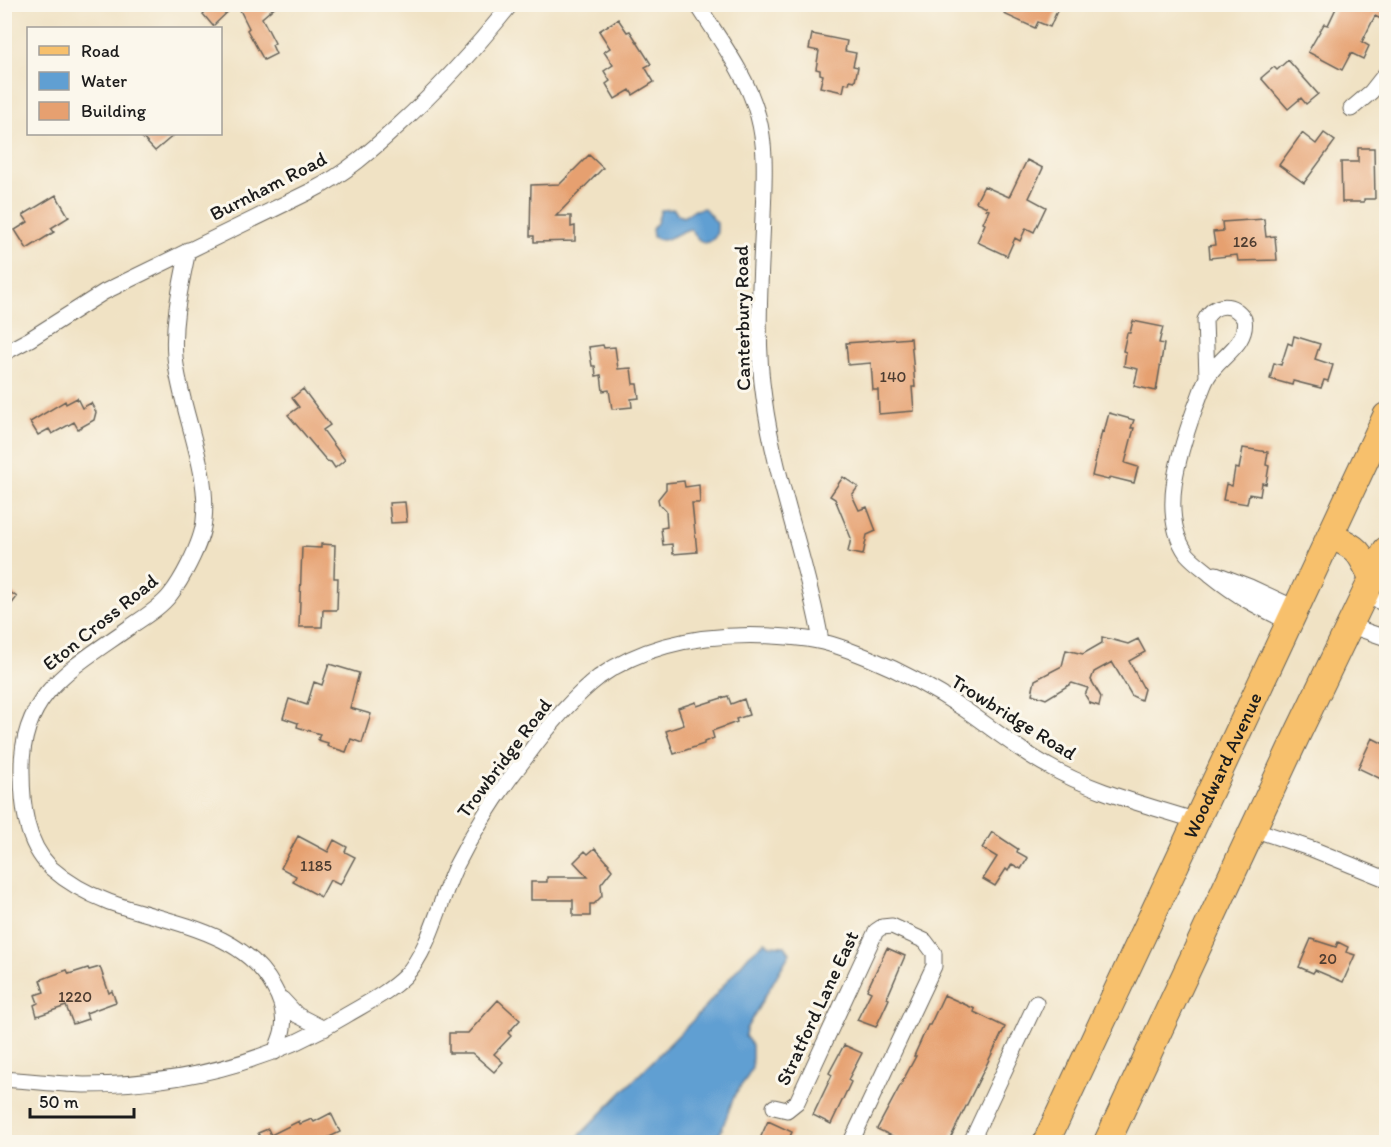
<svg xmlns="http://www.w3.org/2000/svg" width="1391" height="1147" font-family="Itim,sans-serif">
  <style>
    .water { fill: #609fd2; stroke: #3e5e77; stroke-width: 1.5 }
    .building { fill: #e6a070 }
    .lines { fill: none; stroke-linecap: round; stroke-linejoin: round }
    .minor-casing { stroke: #666157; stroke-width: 17 }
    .primary-casing { stroke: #666157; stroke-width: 28 }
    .minor { stroke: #fff; stroke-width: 15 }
    .primary { stroke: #f7c06c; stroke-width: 26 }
    .labels { text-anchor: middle; stroke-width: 6; stroke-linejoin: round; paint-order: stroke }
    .number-label { font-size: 16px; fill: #4e3d31 }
    .street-label { font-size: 20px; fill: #1c1c1c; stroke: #fbf7ec }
  </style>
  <rect width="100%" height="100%" fill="#fbf7ec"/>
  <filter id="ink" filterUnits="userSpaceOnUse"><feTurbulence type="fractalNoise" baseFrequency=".0167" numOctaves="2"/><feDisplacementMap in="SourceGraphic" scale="12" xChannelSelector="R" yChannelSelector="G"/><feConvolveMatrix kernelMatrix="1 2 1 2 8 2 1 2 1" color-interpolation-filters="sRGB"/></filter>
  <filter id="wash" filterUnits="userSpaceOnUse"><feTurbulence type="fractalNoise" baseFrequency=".008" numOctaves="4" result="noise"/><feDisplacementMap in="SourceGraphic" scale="24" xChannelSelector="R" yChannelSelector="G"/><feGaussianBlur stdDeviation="1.35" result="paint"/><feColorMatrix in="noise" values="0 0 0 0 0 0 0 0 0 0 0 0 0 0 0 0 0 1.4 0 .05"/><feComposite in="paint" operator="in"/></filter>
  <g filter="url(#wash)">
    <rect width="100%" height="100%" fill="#f0e2c4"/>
    <path class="water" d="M704,208L717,223C718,234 716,241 704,243L698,239L690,229C676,232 666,246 653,237L652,229L657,223L661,210L674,209L677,214L683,217L695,210Z
      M765,942L770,945L785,946L790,953L746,1029L745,1036L752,1045V1067L748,1076L735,1094L720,1134L690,1142H573L702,1011L749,955Z"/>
    <g id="blocks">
      <path class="building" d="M213,4H236L213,26L203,14Z
        M237,4H278L262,18L275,43L272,45L276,54L264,60L247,30L249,28Z
        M1009,4H1060L1050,27L1038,22L1035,28L1004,14Z
        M1338,4H1386V13L1383,20L1375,16L1362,42L1369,46L1363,59L1351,53L1342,70L1308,52L1324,24L1328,25Z
        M618,19L627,32L630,31L651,64L645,67L654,82L633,95L630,90L615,99L606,84L610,81L604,71L613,65L604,52L610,48L599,31Z
        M812,34L847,41L845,51L856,53L853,66L858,67L855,81L850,80L849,84L845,83L843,92L820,87L823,75L820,74V70L816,69L819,51L809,49Z
        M1288,60L1318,94L1306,104L1301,98L1288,109L1261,78L1274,67L1277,70Z
        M1302,133L1316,144L1324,133L1335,141L1304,183L1279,165Z
        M139,134H175L155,151Z
        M1358,148H1374L1375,199H1364V202H1342L1341,162H1358Z
        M589,155L603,168L556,216H571V227L575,226V241L534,242V236H530L531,185L560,184Z
        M1027,160L1043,168L1029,198L1046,207L1034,232L1026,228L1020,241L1015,238L1007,256L977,242L985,224L983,223L989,210L986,209L987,207L976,202L984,186L1009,197Z
        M56,195L69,217L51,228L54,232L27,249L15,230L28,222L23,215Z
        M1264,219L1266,237L1275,236L1277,260L1238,261L1237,255L1210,258L1209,246L1215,245L1213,232L1223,231L1222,222Z
        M1133,321L1163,327L1159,343L1164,344L1156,391L1134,386L1138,369L1124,366L1126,352L1123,351L1127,333H1130Z
        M1294,336L1320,344L1315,359L1333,365L1328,381L1324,380L1321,388L1293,381L1292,385L1270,379L1274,363L1281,365L1288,343L1292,345Z
        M911,338L915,387H912L914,411L879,414L878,390H873L871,363L848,365L846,343Z
        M603,345L604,348L615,347L618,369L631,368L633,384H637L639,398L631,399L632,407L612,409L609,390L603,391L601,375L596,376L595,366H592L589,347Z
        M303,389L330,425L323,430L345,460L335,468L331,462L327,461L288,415L299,407L292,398Z
        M77,398L82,408L91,403L96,412L94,420L78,429L74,422L52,434L49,429L38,435L30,422L65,401L66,404Z
        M1109,413L1134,420L1131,428H1134L1125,463L1138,467L1134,483L1110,477L1108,480L1092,476L1102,431L1104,432Z
        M1243,448L1268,452L1266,465L1269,466L1266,484L1262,483L1260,496L1249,494L1247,504L1223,500L1226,484L1232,486L1235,468L1239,469Z
        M843,477L858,487L852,495L859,510L867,507L876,531L867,535L863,555L848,552L851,538L835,499L830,496Z
        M684,481L685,487L699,485L700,503H692L697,552L673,554L672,544L663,545L661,528L667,527L666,511L659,504L658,499L666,489V483Z
        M405,502L407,522L391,523L389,503Z
        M321,544L335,545L334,578H338L337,610H323L322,627H299L302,547L321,548Z
        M4,588L17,597L4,614Z
        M1102,637L1128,644L1138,639L1145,652L1129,661L1144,689L1141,700L1132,696L1112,662L1094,672L1091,680L1101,697L1099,706L1090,703L1085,695L1088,688L1072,683L1046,699L1032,694L1035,680L1062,666L1066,650L1083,654L1102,643Z
        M329,664L359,673L350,708L371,714L362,743L351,739L346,752L327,746L328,743L318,740L320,734L297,727L298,723L283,718L289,699L307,705L314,682L322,685Z
        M728,696L731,704L744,699L749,715L736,719L737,722L712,731L714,738L704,742V744L674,754L666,731L684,725L678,708L696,702L697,706Z
        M1372,738L1386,745V775L1383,774L1381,779L1358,768Z
        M992,832L1018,849L1017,852L1028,858L1021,869L1012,864L1008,871L1006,869L995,886L983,879L997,857L982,848Z
        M298,836L328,852L334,840L347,847L345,852L355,857L340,885L330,880L321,897L293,882L296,876L281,868Z
        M595,848L609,864L608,865L612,870L601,884L602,896L594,904H590V916H573V900H531V882H547V877H588L574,862L585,851L588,854Z
        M1311,939L1336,947L1338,942L1348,947L1346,952L1355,955L1343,982L1315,970L1313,973L1299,967Z
        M887,948L905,956L887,998L889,999L876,1027L857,1020L871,992L867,990Z
        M100,967L109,993L112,991L116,1002L86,1013L88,1019L73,1024L66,1006L37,1016L34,1005L38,1003L35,995L44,992L40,980L67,970L69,974L88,968L89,970Z
        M944,995L975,1009L974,1012L1005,1027L948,1143H907L877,1129L916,1056H914L928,1025H930Z
        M498,1000L520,1020L508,1033L511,1036L494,1054L503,1062L494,1072L472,1053H449V1033H468Z
        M844,1045L862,1053L848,1080L851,1082L831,1124L813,1115L832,1075L829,1073Z
        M331,1113L340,1132L317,1143H254L261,1139L258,1133L268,1129L271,1135L299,1121L300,1124L312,1119L314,1122Z
        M768,1121L792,1132L787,1143H758Z"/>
    </g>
  </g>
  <g filter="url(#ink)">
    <use href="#blocks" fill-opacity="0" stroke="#666157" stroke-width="1.5"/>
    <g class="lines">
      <g class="minor-casing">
        <path id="minor" d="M697,4C719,39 747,75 758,116C767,149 764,182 763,216C761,276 755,338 764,398C775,481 807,559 821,641
          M1351,109L1371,92L1386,73
          M188,250C181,285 172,321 175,357C180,409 210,469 204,520C203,535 196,550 189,564C184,574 178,585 170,595C160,608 144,617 130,627C74,667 20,693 22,772C22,789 23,806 27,823C31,840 39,856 51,868C68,883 88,894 109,902C166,923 243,929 274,988C281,1000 285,1014 283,1028C282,1036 278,1044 275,1052
          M4,353L30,339L104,292L313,190C345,174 372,150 398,126C439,89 476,48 511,4
          M1207,377L1205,320C1214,302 1234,302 1244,319C1249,345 1217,358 1207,378C1202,387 1199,399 1195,408C1180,450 1158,514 1187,554C1194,562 1203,568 1211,575C1238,597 1258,607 1289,622
          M1216,574L1250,587L1295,608
          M1365,596L1386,604
          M1351,626L1386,638
          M1253,829L1312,849L1386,879
          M282,999L297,1015L324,1029
          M4,1079C31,1081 57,1084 84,1085C177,1085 265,1065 345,1016C365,1004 388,993 405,976C430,950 440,899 456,866C476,826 499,791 526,757C547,728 571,699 599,677C658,635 738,631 807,639C829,642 849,650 869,658C903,672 934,689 964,709C992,728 1018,750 1048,766C1093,792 1147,805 1197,821
          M774,1107L787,1110L797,1102L876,931L882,927L892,926L925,941L934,953V966L851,1142
          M971,1142L1036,1003"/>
      </g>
      <g class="primary-casing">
        <g id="primary">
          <path d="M1330,536C1358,547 1360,552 1373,580"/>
          <path id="s1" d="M1046,1142L1386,416"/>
          <path d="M1107,1142L1297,735L1386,550"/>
        </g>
      </g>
      <use href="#minor" class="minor"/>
      <use href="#primary" class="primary"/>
    </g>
  </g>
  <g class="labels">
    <g class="number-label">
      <text x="1245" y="247">126</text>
      <text x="893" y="382">140</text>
      <text x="316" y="871">1185</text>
      <text x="1328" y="964">20</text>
      <text x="75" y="1002">1220</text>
    </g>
    <g class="street-label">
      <text transform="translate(268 186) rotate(-27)" y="7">Burnham Road</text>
      <text transform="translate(742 318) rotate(-91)" y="7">Canterbury Road</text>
      <text transform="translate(100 622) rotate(-39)" y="7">Eton Cross Road</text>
      <text transform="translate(1014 717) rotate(32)" y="7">Trowbridge Road</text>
      <text transform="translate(504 758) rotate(-53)" y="7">Trowbridge Road</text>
      <text dy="7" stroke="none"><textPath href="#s1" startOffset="416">Woodward Avenue</textPath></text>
      <text transform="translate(817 1008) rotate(-65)" y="7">Stratford Lane East</text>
    </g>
  </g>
  <rect width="1391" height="1147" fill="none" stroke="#fbf7ec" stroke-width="24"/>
  <rect x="27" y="27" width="195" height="108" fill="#fbf7ec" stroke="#a29f99" stroke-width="1.5"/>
  <rect x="39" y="46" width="30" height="9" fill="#f7c06c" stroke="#a29f99" stroke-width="1.5"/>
  <text x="81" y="57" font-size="18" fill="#1c1c1c">Road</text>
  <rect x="39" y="72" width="30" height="18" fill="#609fd2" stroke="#a29f99" stroke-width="1.5"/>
  <text x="81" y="87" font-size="18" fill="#1c1c1c">Water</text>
  <rect x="39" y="102" width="30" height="18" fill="#e6a070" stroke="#a29f99" stroke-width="1.5"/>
  <text x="81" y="117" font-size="18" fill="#1c1c1c">Building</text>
  <path d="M30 1108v9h104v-9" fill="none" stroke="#1c1c1c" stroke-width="3"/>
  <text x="39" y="1108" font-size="18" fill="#1c1c1c" stroke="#fbf7ec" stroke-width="4.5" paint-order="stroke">50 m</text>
</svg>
